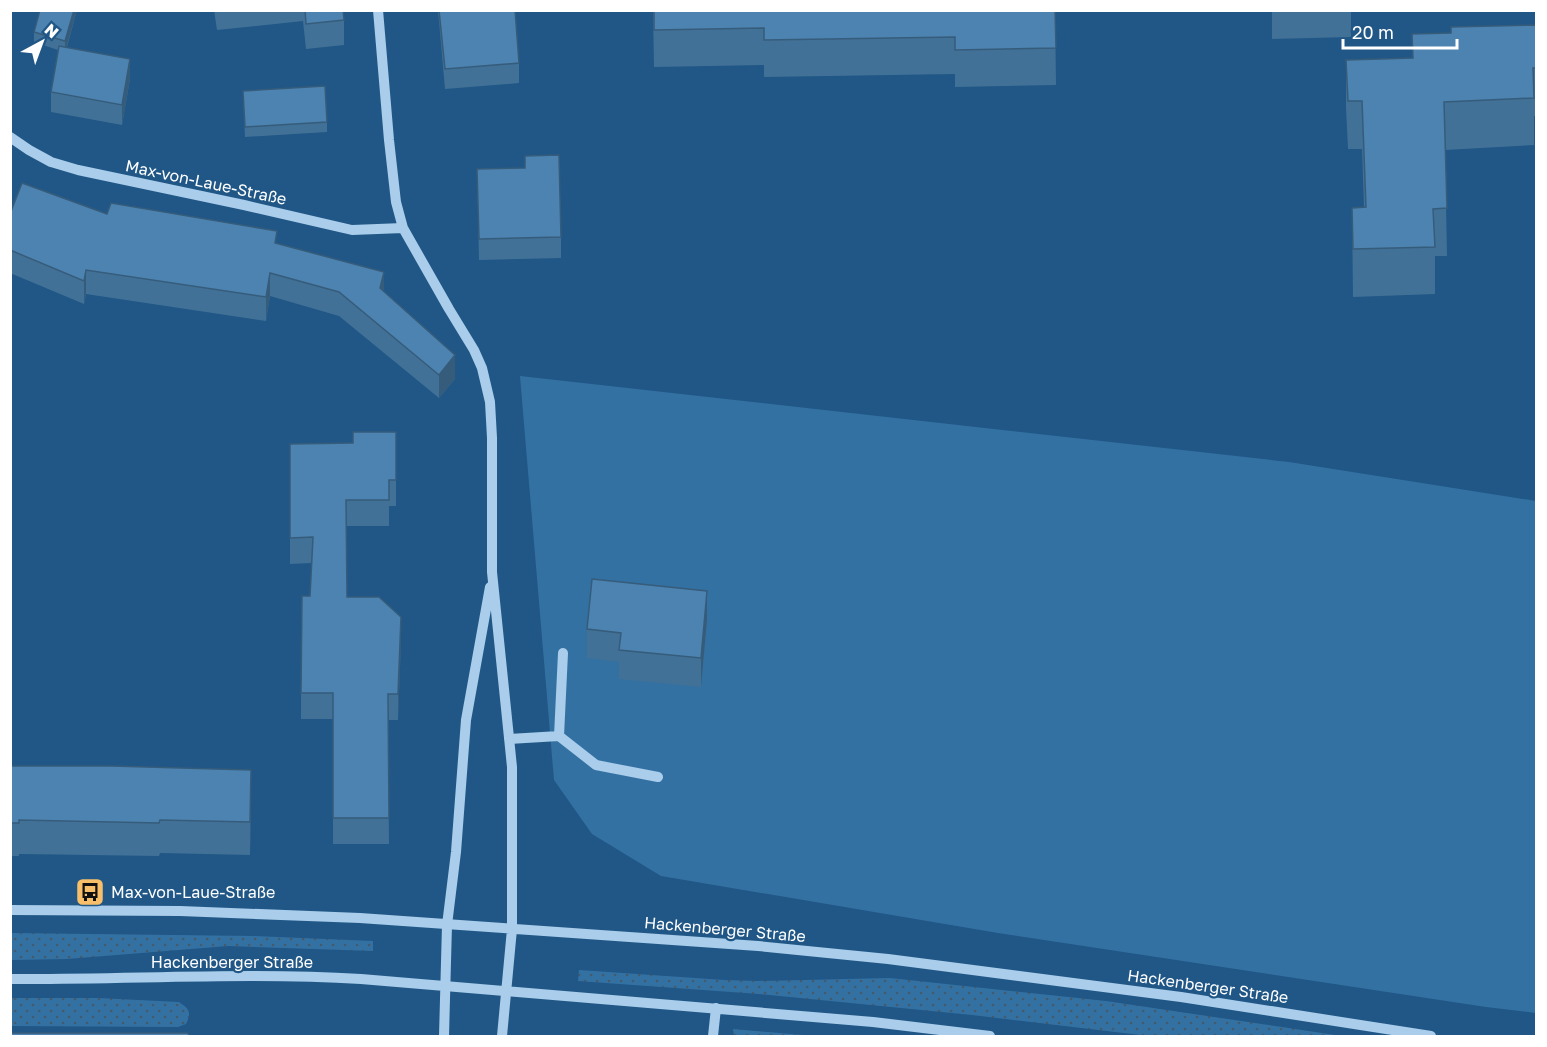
<svg xmlns="http://www.w3.org/2000/svg" width="1547" height="1047" font-family="'Golos Text',sans-serif">
  <style>
    .grass { fill: url(#grass-dots) }
    .garden { fill: #3471a3 }
    .lines { fill: none; stroke-linecap: round; stroke-linejoin: round }
    .minor { stroke: #a9cdea; stroke-width: 10 }
    .wall { fill: #427197 }
    .shaded-wall { fill: #365c7b }
    .building { fill: #4d83b0; stroke: #365c7b; stroke-width: 1.5 }
    .labels { text-anchor: middle; stroke-width: 4.5; stroke-linejoin: round; paint-order: stroke }
    .street-label { font-size: 16px; fill: #fff; stroke: #205786 }
    .poi-label { font-size: 16px; fill: #fff; stroke: #205786; text-anchor: start }
  </style>
  <defs>
    <pattern id="grass-dots" width="8" height="8" patternUnits="userSpaceOnUse" patternTransform="scale(1.5)"><rect width="8" height="8" fill="#3471a3"/><path d="M2 2h.1M6 6h.1" fill="none" stroke="#425b6f" stroke-width="1.8" stroke-linecap="round"/></pattern>
  </defs>
  <rect width="100%" height="100%" fill="#205786"/>
  <path class="grass" d="M11,933L252,936L373,941V951L228,946L67,959L11,960Z
    M579,970L724,980L758,981L890,978L1106,1001L1342,1036H1149L972,1015L759,994L578,981Z
    M11,998H98L179,1002C189,1009 192,1012 186,1024L178,1027L11,1026Z
    M733,1029L815,1036H734Z"/>
  <path class="garden" d="M520,376L1289,462L1536,501V1013L1486,1007L998,933L661,876L592,834L554,780Z"/>
  <g class="lines">
    <path class="minor" d="M378,10L389,140L396,202L403,228L449,309L474,350L482,368L490,402L492,438V572L512,767V929L502,1036
      M10,137L29,150L51,162L78,170L244,205L352,230L403,228
      M559,736L563,653
      M509,739L559,736L596,765L658,777
      M10,910L180,911L360,918L758,946L888,959L1181,997L1431,1036
      M10,979C127,980 244,972 361,979L873,1022L990,1036
      M444,1036L447,925L456,852L466,720L490,587
      M713,1036L716,1008"/>
  </g>
  <path class="wall" d="M40,10H77L67,47L130,79L122,125L51,112V92L58,50L34,42V32Z
    M214,10H343L344,20V45L306,49L303,21L217,30Z
    M438,10H515L519,63V83L445,89Z
    M653,10H1055L1056,85L955,87V74L764,77V65L654,67Z
    M1272,10H1351V37L1272,39Z
    M1536,25V116H1534V145L1445,150L1447,256H1435V294L1353,297L1352,208L1364,207L1362,149H1348L1346,108V60L1412,58L1451,33Z
    M243,91L327,122V132L245,137Z
    M477,169L561,237V258L479,260Z
    M10,214H107L277,244L384,292L455,379L439,398L339,316L270,296L266,321L86,294L84,304L10,273Z
    M396,432V506H389V526H347V597L401,642L398,720H388L389,844H333V719H301V693L310,596L312,563L290,564V444L353,443Z
    M707,620L701,687L619,679V662L587,658V629Z
    M10,766L251,803L250,855L160,853L159,856L19,854V856H10Z"/>
  <path class="shaded-wall" d="M74,10H77L65,52V41Z
    M130,59V79L122,125V105Z
    M86,270V294L84,304V281Z
    M384,272V296L380,288Z
    M270,273V296L266,321V297Z
    M455,355V379L439,398V375Z
    M707,591V620L701,687V658Z
    M401,617V642L398,720V694Z
    M251,770V803L250,855V822Z"/>
  <path class="building" d="M40,10H74L65,41L34,32Z
    M305,10H343L344,20L306,24Z
    M439,10H515L519,63L445,69Z
    M654,10H1055L1056,48L955,50V37L764,40V28L654,30Z
    M1536,25V68H1533L1534,98L1444,102L1447,208L1433,209L1435,247L1353,249L1352,208L1366,207L1362,101H1348L1346,60L1413,58L1412,34L1451,33V27Z
    M59,46L130,59L122,105L51,92Z
    M325,86L327,122L245,127L243,91Z
    M559,155L561,237L479,239L477,169L525,168V156Z
    M22,183L107,214L111,203L277,231L275,243L384,272L380,288L455,355L439,375L339,292L270,273L266,297L86,270L84,281L10,250V214Z
    M353,432H396V480H389V500H346L347,597H379L401,617L398,694H388L389,818H333V693H301L302,596H310L313,537L290,538V444L353,443Z
    M592,579L707,591L701,658L619,650L621,633L587,629Z
    M10,766H111L251,770L250,822L160,820L159,823L19,820V823H10Z
    M10,1033H187L191,1036H10Z"/>
  <defs>
    <g id="bus-square" transform="scale(1.5)"><rect x="-9" y="-9" width="18" height="18" rx="4" fill="#f7bf6a" stroke="#205786"/><path d="M-5-6H5V4H4V6H2V4H-2V6H-4V4H-5ZM-3.5-4V0h7V-4ZM-3.5 1.2v1.5H-2V1.2ZM2 1.2v1.5H3.5V1.2Z" fill="#111"/></g>
  </defs>
  <g fill-rule="evenodd">
    <use href="#bus-square" x="90" y="892"/>
  </g>
  <g class="labels">
    <g class="street-label">
      <text transform="translate(206 182) rotate(12)" y="6">Max-von-Laue-Straße</text>
      <text transform="translate(725 929) rotate(5)" y="6">Hackenberger Straße</text>
      <text x="232" y="968">Hackenberger Straße</text>
      <text transform="translate(1208 986) rotate(8)" y="6">Hackenberger Straße</text>
    </g>
    <g class="poi-label">
      <text x="111" y="898">Max-von-Laue-Straße</text>
    </g>
  </g>
  <rect width="1547" height="1047" fill="none" stroke="#ffffff" stroke-width="24"/>
  <g transform="translate(42 42) rotate(41)" stroke="#205786" stroke-width="4.5" paint-order="stroke">
  <path d="M0-4.5L10 22L0 15L-10 22Z" fill="#ffffff"/>
  <text y="-9" font-size="16" font-weight="bold" text-anchor="middle" fill="#ffffff">N</text>
  </g>
  <path d="M1343 39v9h114v-9" fill="none" stroke="#ffffff" stroke-width="3"/>
  <text x="1352" y="39" font-size="18" fill="#ffffff" stroke="#205786" stroke-width="4.5" paint-order="stroke">20 m</text>
</svg>
